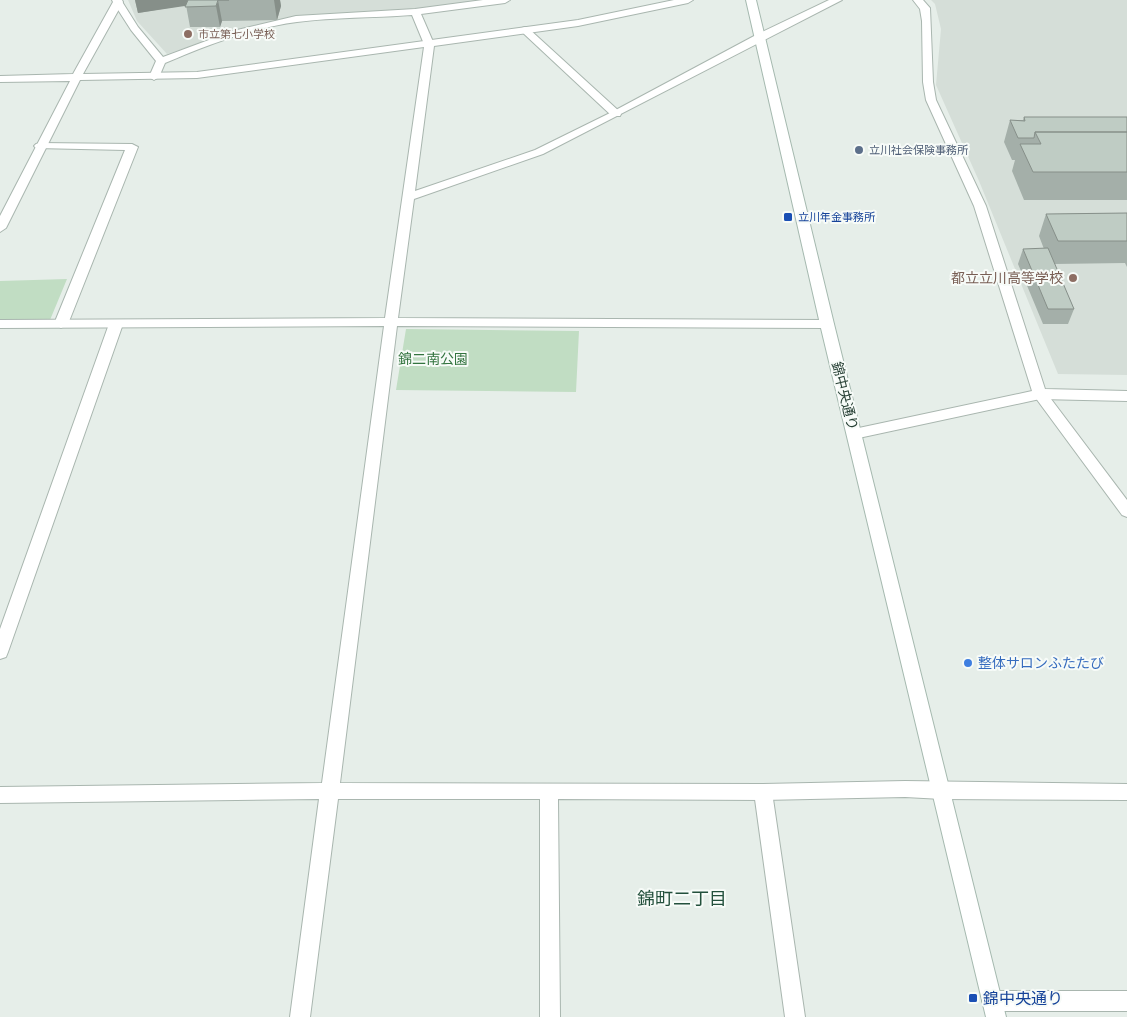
<svg xmlns="http://www.w3.org/2000/svg" width="1127" height="1017" font-family="Cabin,'Noto Sans JP',sans-serif">
  <style>
    .built { fill: #d5ded8 }
    .green { fill: #c1ddc3 }
    .lines { fill: none; stroke-linecap: round; stroke-linejoin: round }
    .lane-casing { stroke: #a9b6af; stroke-width: 2 }
    .street-casing { stroke: #a9b6af; stroke-width: 2 }
    .secondary-casing { stroke: #a5b9af; stroke-width: 2 }
    .lane { fill: #fff; fill-rule: evenodd }
    .street { fill: #fff; fill-rule: evenodd }
    .secondary { fill: #fff; fill-rule: evenodd }
    .wall { fill: #a4afa9 }
    .shaded-wall { fill: #868f89 }
    .building { fill: #bfccc4; stroke: #868f89 }
    .education-dot { fill: #8d6e63; stroke: #f7fbf8; stroke-width: 2 }
    .service-dot { fill: #5c6f8a; stroke: #f7fbf8; stroke-width: 2 }
    .transit-dot { fill: #1a4fb4; stroke: #f7fbf8; stroke-width: 2 }
    .shop-dot { fill: #3f7fe0; stroke: #f7fbf8; stroke-width: 2 }
    .labels { text-anchor: middle; stroke-width: 4; stroke-linejoin: round; paint-order: stroke }
    .far-education-label { font-size: 11px; fill: #785e54; stroke: #f7fbf8; text-anchor: start }
    .far-service-label { font-size: 11px; fill: #4e5e75; stroke: #f7fbf8; text-anchor: start }
    .far-transit-label { font-size: 11px; fill: #164399; stroke: #f7fbf8; text-anchor: start }
    .education-label { font-size: 14px; fill: #785e54; stroke: #f7fbf8; text-anchor: end }
    .park-label { font-size: 14px; fill: #33743f; stroke: #f7fbf8 }
    .street-label { font-size: 14px; fill: #263f34; stroke: #f7fbf8 }
    .shop-label { font-size: 14px; fill: #366cbe; stroke: #f7fbf8; text-anchor: start }
    .near-transit-label { font-size: 16px; fill: #164399; stroke: #f7fbf8; text-anchor: start }
    .near-neighbourhood-label { font-size: 18px; fill: #23503c; stroke: #f7fbf8 }
  </style>
  <rect width="100%" height="100%" fill="#e6eee9"/>
  <path class="built" d="M128,0H486L409,10L314,15L256,25L167,54L137,21Z
    M931,0H1127V375L1058,374L979,181L936,85L941,29L935,4Z"/>
  <path class="green" d="M67,279L50,320L0,321V281Z
    M406,329L579,331L576,392L396,390Z"/>
  <g class="lines">
    <g class="lane-casing">
      <path id="lane" d="M115,0H121L138,27L163,57L233,31L296,16L415,9L483,0H510L505,3L421,14L434,44L429,47L424,44L412,15C373,18 335,17 297,22C251,28 207,45 165,63L159,77L154,80L149,77L156,61L131,30L113,2Z
        M525,27L528,28L620,112L621,114L620,116H612L522,32V28Z
        M40,143L132,144L138,147L68,324L61,328L54,324L125,150L36,148L34,146L36,144Z
        M116,320L123,324L8,652L6,657L0,659V629L109,324Z
        M1040,389L1045,391L1127,500V517L1122,515L1035,397L1033,394L1035,391Z
        M763,784L769,786L772,792L805,1017H785L754,792L757,786Z"/>
    </g>
    <g class="street-casing">
      <path id="street" d="M112,0H122L123,2L83,74L197,72L578,20L674,0H693L688,3L578,26L434,46L415,191L535,150L612,112L756,35L829,0H842L543,154L414,199L398,318L827,320L834,324L827,328L397,326L340,783L763,784L905,781L1127,784V800L942,799L905,797L763,800L558,799L560,1017H540V799H338L310,1017H290L319,799L0,803V787L322,783L384,326L0,328V320L385,318L424,47L197,78L80,80L6,228L0,232V216L70,81L0,82V76L73,74L113,2Z
        M913,0H923L930,8L933,82L936,100L986,206L1045,389L1127,391V401L1040,399L854,439L849,437L847,434L849,431L854,429L1032,391L974,206L926,100L923,82L922,21L920,9Z
        M992,991H1127V1011H992L985,1008L982,1001L985,994Z"/>
    </g>
    <g class="secondary-casing">
      <path id="secondary" d="M746,0H756L834,324L1006,1017H986L820,324Z"/>
    </g>
    <use href="#lane" class="lane"/>
    <use href="#street" class="street"/>
    <use href="#secondary" class="secondary"/>
  </g>
  <path class="wall" d="M135,0H280L281,6L277,20L222,21L220,27H190L186,5L138,13Z
    M1024,117H1127V200H1024L1012,171L1015,160H1012L1004,142L1010,120H1023Z
    M1127,213V267L1125,263L1054,264L1074,309L1068,324H1043L1018,264L1023,249H1044L1039,236L1046,214Z"/>
  <path class="shaded-wall" d="M135,0H222H218L222,21L220,27L216,6L218,1L138,13Z
    M274,0H280L281,6L277,20Z"/>
  <path class="building" d="M188,0H229H218L216,6L185,7Z
    M1024,117H1127V132H1035L1034,138H1018L1010,120L1025,121Z
    M1035,132H1127V172H1033L1020,144H1041Z
    M1127,213V241H1058L1046,214Z
    M1048,248L1074,309H1048L1023,249Z"/>
  <g class="education-dot">
    <circle cx="188" cy="34" r="5"/>
    <circle cx="1073" cy="278" r="5"/>
  </g>
  <circle class="service-dot" cx="859" cy="150" r="5"/>
  <g class="transit-dot">
    <rect x="783" y="212" width="10" height="10" rx="2.5"/>
    <rect x="968" y="993" width="10" height="10" rx="2.5"/>
  </g>
  <circle class="shop-dot" cx="968" cy="663" r="5"/>
  <g class="labels">
    <g class="far-education-label">
      <text x="198" y="38">市立第七小学校</text>
    </g>
    <g class="far-service-label">
      <text x="869" y="154">立川社会保険事務所</text>
    </g>
    <g class="far-transit-label">
      <text x="798" y="221">立川年金事務所</text>
    </g>
    <g class="education-label">
      <text x="1063" y="283">都立立川高等学校</text>
    </g>
    <g class="park-label">
      <text x="433" y="364">錦二南公園</text>
    </g>
    <g class="street-label">
      <text transform="translate(845 396) rotate(76)" y="5">錦中央通り</text>
    </g>
    <g class="shop-label">
      <text x="978" y="668">整体サロンふたたび</text>
    </g>
    <g class="near-transit-label">
      <text x="983" y="1004">錦中央通り</text>
    </g>
    <g class="near-neighbourhood-label">
      <text x="682" y="905">錦町二丁目</text>
    </g>
  </g>
</svg>
